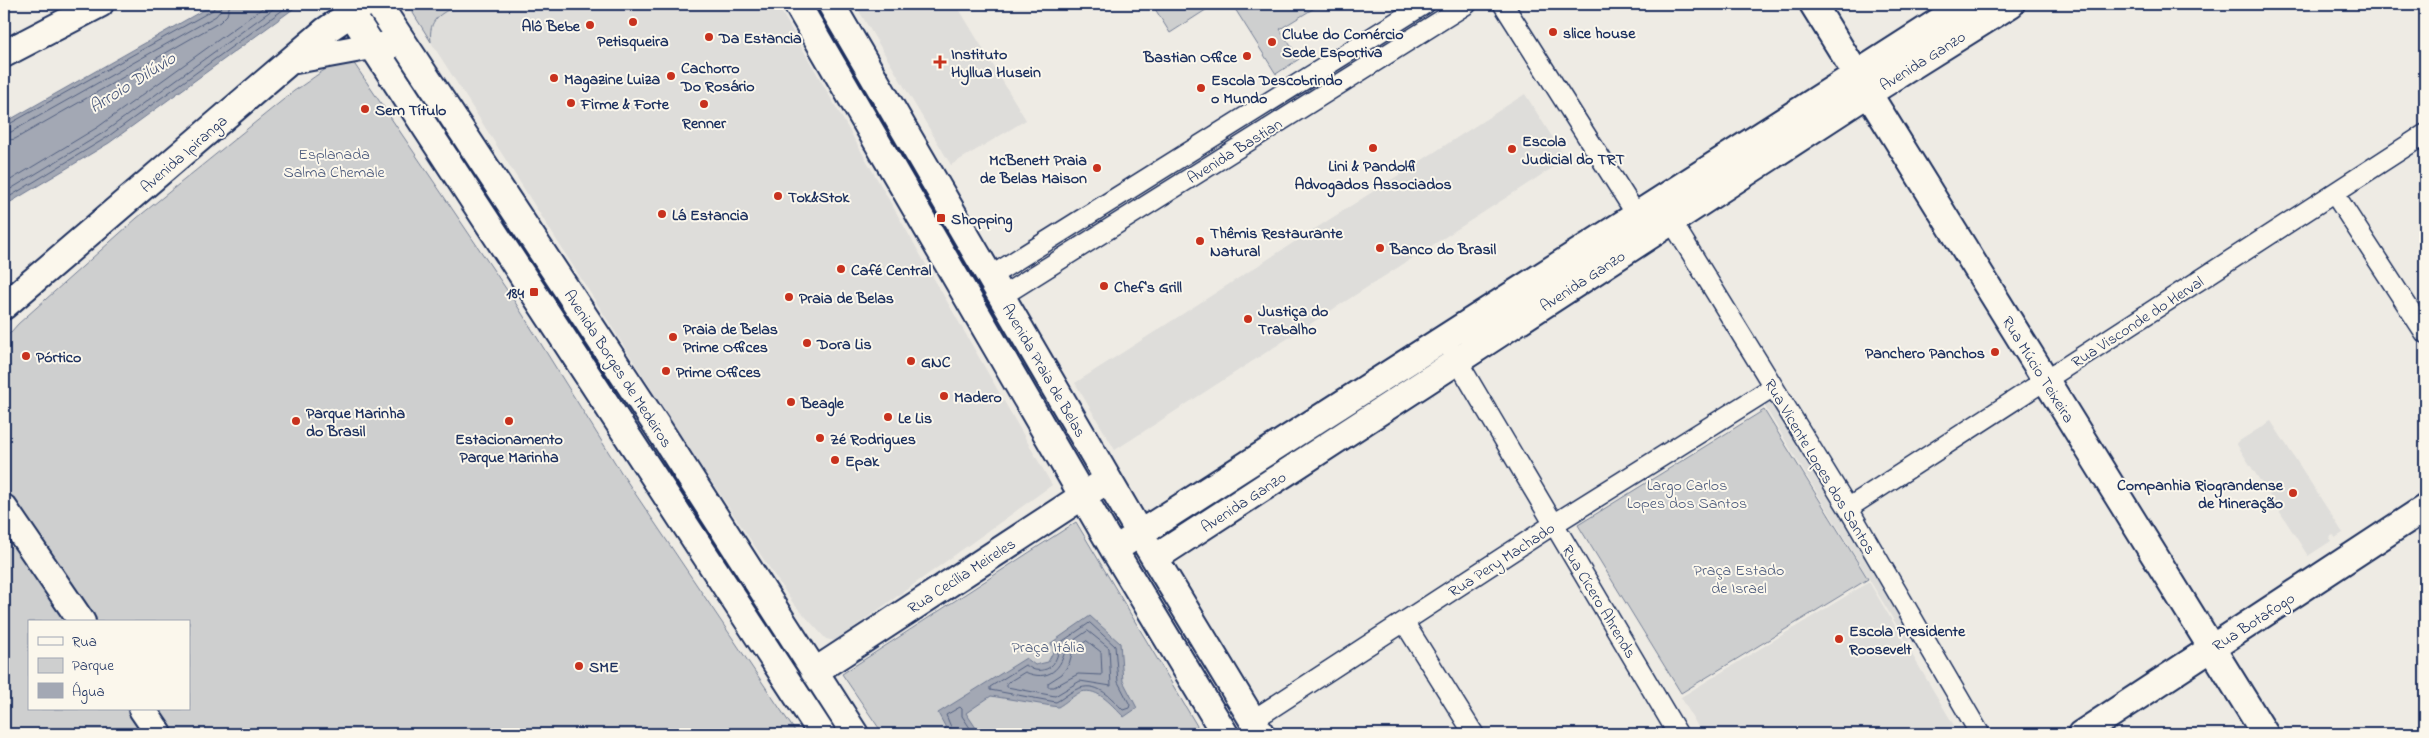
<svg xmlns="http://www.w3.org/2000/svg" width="2429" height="738" font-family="'Indie Flower',sans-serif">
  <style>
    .built { fill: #deddda }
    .green { fill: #cecfcf; stroke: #747f96; fill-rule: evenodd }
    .water { fill: #a3a8b4; stroke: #6d7892 }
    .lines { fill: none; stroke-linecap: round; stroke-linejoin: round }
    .shore { stroke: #515f80; stroke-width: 1 }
    .street-casing { stroke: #1b2f5e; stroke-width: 22 }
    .secondary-casing { stroke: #1b2f5e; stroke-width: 30 }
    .street { stroke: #fbf7ec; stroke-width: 19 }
    .secondary { stroke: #fbf7ec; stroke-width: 26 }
    .poi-dot { fill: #c8321e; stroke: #fbf7ec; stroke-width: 2 }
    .labels { text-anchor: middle; stroke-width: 4; stroke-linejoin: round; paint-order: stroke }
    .poi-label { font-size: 16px; font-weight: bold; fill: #1b2f5e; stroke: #fbf7ec; text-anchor: start }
    .street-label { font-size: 16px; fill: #1b2f5e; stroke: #fbf7ec }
    .park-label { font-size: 16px; fill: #48577a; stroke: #fbf7ec }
    .water-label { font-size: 18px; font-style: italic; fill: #445378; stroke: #fbf7ec }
  </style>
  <rect width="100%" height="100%" fill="#eeebe4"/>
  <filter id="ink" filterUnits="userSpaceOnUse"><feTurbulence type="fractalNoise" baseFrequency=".02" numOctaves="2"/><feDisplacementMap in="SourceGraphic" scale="10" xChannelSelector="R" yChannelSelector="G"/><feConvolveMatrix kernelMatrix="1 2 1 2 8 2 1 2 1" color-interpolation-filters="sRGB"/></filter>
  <g filter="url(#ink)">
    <path class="built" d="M422,4H777L1052,485L835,641L826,639L793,603L688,447L415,17L414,9Z
      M860,4H956L1026,120L951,165L856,6Z
      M1525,94L1566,159L1115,450L1075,383Z
      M1772,399L1912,637L1907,642L1764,405Z
      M2271,421L2343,533L2335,538L2334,535L2331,536L2329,538L2331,541L2308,556L2236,443Z
      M1869,582L1959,734H1702L1681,697Z"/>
    <path class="green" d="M422,4H458C440,15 428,18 431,42L413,13L414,9Z
      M1152,4H1215L1170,33Z
      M1232,4H1321L1280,29L1299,59L1276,74Z
      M351,59L513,299L624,477L797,734H4V340L18,324L137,218L294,91C312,80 330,62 351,59ZM29,622H189V709H29Z
      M1764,410L1868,579L1681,693L1578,525Z
      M1076,522L1200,731L1194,734H883L842,674Z"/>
    <path class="water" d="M214,4H300L109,143L4,206V123Z
      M1090,616L1120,643L1123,681L1137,708L1124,717C1113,707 1099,687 1081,692C1074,695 1065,703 1058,707L991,696L966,713L980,734H938L946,728L938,713L1026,658L1035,665L1048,662L1054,650L1051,643Z"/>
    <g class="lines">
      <path class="shore" d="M4,127L213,10L216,4
        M4,134L11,132L216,16L220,11L222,4
        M4,141L15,139L220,22L227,15L230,4
        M4,184L98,127L268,4
        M4,193L103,133L280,4
        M4,200L106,138L291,4
        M1090,623L1115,646L1118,682L1130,705L1129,708L1123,710C1112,699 1099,682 1080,688C1072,690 1064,698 1056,702L990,690V687L1025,665C1028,666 1031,669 1035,670C1053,673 1059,657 1059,644Z
        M1088,631L1109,648L1111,686L1080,681L1055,696L1007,687V683L1025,672C1048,682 1062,670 1066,646Z
        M1087,641L1101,652L1102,675L1078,674L1054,687H1048V683L1062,674L1069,664L1073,650Z
        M947,734L951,727L946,715L960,707L962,709V716L974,734"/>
      <g class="street-casing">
        <path id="street" d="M1503,4L1643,225
          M2334,193L2425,333
          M1666,212L1848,508L1980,734
          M991,276L1425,4
          M1002,296L1467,4
          M1451,350L1678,734
          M1848,508L2425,134
          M1404,622L1474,734
          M1253,720L1554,524L1773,387"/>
      </g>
      <g class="secondary-casing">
        <path id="secondary" d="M345,4L822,734
          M378,4L657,426L855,734
          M797,4L1114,550L1225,734
          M831,4L1140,534L1261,734
          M1813,4L2265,734
          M4,54L100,4
          M290,61L372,46H389
          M4,306L325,31L365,4
          M4,508L82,622
          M1114,550L1966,4
          M1155,558L1858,100L2011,4
          M814,672L1098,486
          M142,709L159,734
          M2081,734L2425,508"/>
      </g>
      <use href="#street" class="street"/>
      <use href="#secondary" class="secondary"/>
    </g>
  </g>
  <g class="poi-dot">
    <circle cx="633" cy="22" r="5"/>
    <circle cx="590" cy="25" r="5"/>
    <circle cx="1553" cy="32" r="5"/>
    <circle cx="709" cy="37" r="5"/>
    <circle cx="1272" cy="42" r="5"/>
    <circle cx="1247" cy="56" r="5"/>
    <path d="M937.5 54.5h5v5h5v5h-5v5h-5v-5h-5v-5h5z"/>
    <circle cx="671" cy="76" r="5"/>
    <circle cx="554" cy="78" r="5"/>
    <circle cx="1201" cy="88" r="5"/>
    <circle cx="571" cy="103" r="5"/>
    <circle cx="704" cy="104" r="5"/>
    <circle cx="365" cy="109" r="5"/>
    <circle cx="1373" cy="148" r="5"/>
    <circle cx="1512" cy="149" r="5"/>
    <circle cx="1097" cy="168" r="5"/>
    <circle cx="778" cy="196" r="5"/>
    <circle cx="662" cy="214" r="5"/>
    <rect x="936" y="213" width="10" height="10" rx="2.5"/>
    <circle cx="1200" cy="241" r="5"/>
    <circle cx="1380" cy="248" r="5"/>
    <circle cx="841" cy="269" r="5"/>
    <circle cx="1104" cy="286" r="5"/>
    <rect x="529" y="287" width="10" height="10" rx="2.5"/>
    <circle cx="789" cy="297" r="5"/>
    <circle cx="1248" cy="319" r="5"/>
    <circle cx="673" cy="337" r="5"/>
    <circle cx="807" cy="343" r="5"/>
    <circle cx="1995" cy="352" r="5"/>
    <circle cx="26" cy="356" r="5"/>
    <circle cx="911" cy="361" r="5"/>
    <circle cx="666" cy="371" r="5"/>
    <circle cx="944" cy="396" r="5"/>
    <circle cx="791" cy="402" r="5"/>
    <circle cx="888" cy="417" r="5"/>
    <circle cx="296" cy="421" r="5"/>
    <circle cx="509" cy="421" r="5"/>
    <circle cx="820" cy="438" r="5"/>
    <circle cx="835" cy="460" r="5"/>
    <circle cx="2293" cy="493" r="5"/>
    <circle cx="1839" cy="639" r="5"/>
    <circle cx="579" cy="666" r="5"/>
  </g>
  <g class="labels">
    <g class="poi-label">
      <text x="580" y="31" text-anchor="end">Alô Bebe</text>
      <text x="1563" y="38">slice house</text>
      <text x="1282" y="39">Clube do Comércio<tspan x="1282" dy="18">Sede Esportiva</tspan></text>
      <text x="719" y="43">Da Estancia</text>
      <text x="633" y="46" text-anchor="middle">Petisqueira</text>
      <text x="951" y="59">Instituto<tspan x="951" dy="18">Hyllua Husein</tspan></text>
      <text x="1237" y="62" text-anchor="end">Bastian Office</text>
      <text x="681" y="73">Cachorro<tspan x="681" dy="18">Do Rosário</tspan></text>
      <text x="564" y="84">Magazine Luiza</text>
      <text x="1211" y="85">Escola Descobrindo<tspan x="1211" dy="18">o Mundo</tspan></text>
      <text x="581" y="109">Firme &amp; Forte</text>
      <text x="375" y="115">Sem Título</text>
      <text x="704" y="128" text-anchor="middle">Renner</text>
      <text x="1522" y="146">Escola<tspan x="1522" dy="18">Judicial do TRT</tspan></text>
      <text x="1087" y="165" text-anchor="end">McBenett Praia<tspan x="1087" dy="18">de Belas Maison</tspan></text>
      <text x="1373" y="171" text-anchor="middle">Lini &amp; Pandolfi<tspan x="1373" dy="18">Advogados Associados</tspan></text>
      <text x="788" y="202">Tok&amp;Stok</text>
      <text x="672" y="220">Lá Estancia</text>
      <text x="951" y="224">Shopping</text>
      <text x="1210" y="238">Thêmis Restaurante<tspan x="1210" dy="18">Natural</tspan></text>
      <text x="1390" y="254">Banco do Brasil</text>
      <text x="851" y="275">Café Central</text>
      <text x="1114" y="292">Chef's Grill</text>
      <text x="524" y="298" text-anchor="end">184</text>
      <text x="799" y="303">Praia de Belas</text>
      <text x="1258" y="316">Justiça do<tspan x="1258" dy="18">Trabalho</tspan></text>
      <text x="683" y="334">Praia de Belas<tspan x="683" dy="18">Prime Offices</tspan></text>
      <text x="817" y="349">Dora Lis</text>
      <text x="1985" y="358" text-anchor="end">Panchero Panchos</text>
      <text x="36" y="362">Pórtico</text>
      <text x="921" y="367">GNC</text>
      <text x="676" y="377">Prime Offices</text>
      <text x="954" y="402">Madero</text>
      <text x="801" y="408">Beagle</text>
      <text x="306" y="418">Parque Marinha<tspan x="306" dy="18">do Brasil</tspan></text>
      <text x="898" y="423">Le Lis</text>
      <text x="509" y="444" text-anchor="middle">Estacionamento<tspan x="509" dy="18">Parque Marinha</tspan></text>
      <text x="830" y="444">Zé Rodrigues</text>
      <text x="845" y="466">Epak</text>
      <text x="2283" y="490" text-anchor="end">Companhia Riograndense<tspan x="2283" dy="18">de Mineração</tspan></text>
      <text x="1849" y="636">Escola Presidente<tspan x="1849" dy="18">Roosevelt</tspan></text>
      <text x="589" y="672">SME</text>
    </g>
    <g class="street-label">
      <text transform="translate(1922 60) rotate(-32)" y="6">Avenida Ganzo</text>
      <text transform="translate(1234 150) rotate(-32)" y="6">Avenida Bastian</text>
      <text transform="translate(183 153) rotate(-41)" y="6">Avenida Ipiranga</text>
      <text transform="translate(1582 280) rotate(-33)" y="6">Avenida Ganzo</text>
      <text transform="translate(2137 321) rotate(-33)" y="6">Rua Visconde do Herval</text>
      <text transform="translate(619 368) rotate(57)" y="6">Avenida Borges de Medeiros</text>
      <text transform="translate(2039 369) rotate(58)" y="6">Rua Múcio Teixeira</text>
      <text transform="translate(1045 370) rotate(60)" y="6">Avenida Praia de Belas</text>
      <text transform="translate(1821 466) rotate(59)" y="6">Rua Vicente Lopes dos Santos</text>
      <text transform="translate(1243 501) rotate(-33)" y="6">Avenida Ganzo</text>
      <text transform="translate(1501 559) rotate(-33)" y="6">Rua Pery Machado</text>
      <text transform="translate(961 575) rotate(-33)" y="6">Rua Cecília Meireles</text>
      <text transform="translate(1600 601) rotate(59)" y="6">Rua Cícero Ahrends</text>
      <text transform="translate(2253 621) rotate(-33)" y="6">Rua Botafogo</text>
    </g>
    <g class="park-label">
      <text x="334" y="159">Esplanada<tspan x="334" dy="18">Salma Chemale</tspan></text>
      <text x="1687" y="490">Largo Carlos<tspan x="1687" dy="18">Lopes dos Santos</tspan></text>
      <text x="1739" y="575">Praça Estado<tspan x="1739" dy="18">de Israel</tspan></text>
      <text x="1048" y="652">Praça Itália</text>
    </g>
    <g class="water-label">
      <text transform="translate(132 82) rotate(-32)" y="6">Arroio Dilúvio</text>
    </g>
  </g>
  <rect width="2429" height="738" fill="none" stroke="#fbf7ec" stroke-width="20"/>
  <rect x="10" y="10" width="2409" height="718" fill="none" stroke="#1b2f5e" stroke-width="2" filter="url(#ink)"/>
  <rect x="28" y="620" width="162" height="90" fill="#fbf7ec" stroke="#a1a7b3"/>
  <rect x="38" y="637" width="25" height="8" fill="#fbf7ec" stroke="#a1a7b3"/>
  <text x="72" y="646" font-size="15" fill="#1b2f5e">Rua</text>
  <rect x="38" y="658" width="25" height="15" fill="#cecfcf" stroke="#a1a7b3"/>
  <text x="72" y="670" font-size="15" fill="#1b2f5e">Parque</text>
  <rect x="38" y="683" width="25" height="15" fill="#a3a8b4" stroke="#a1a7b3"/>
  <text x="72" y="696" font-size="15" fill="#1b2f5e">Água</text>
</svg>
